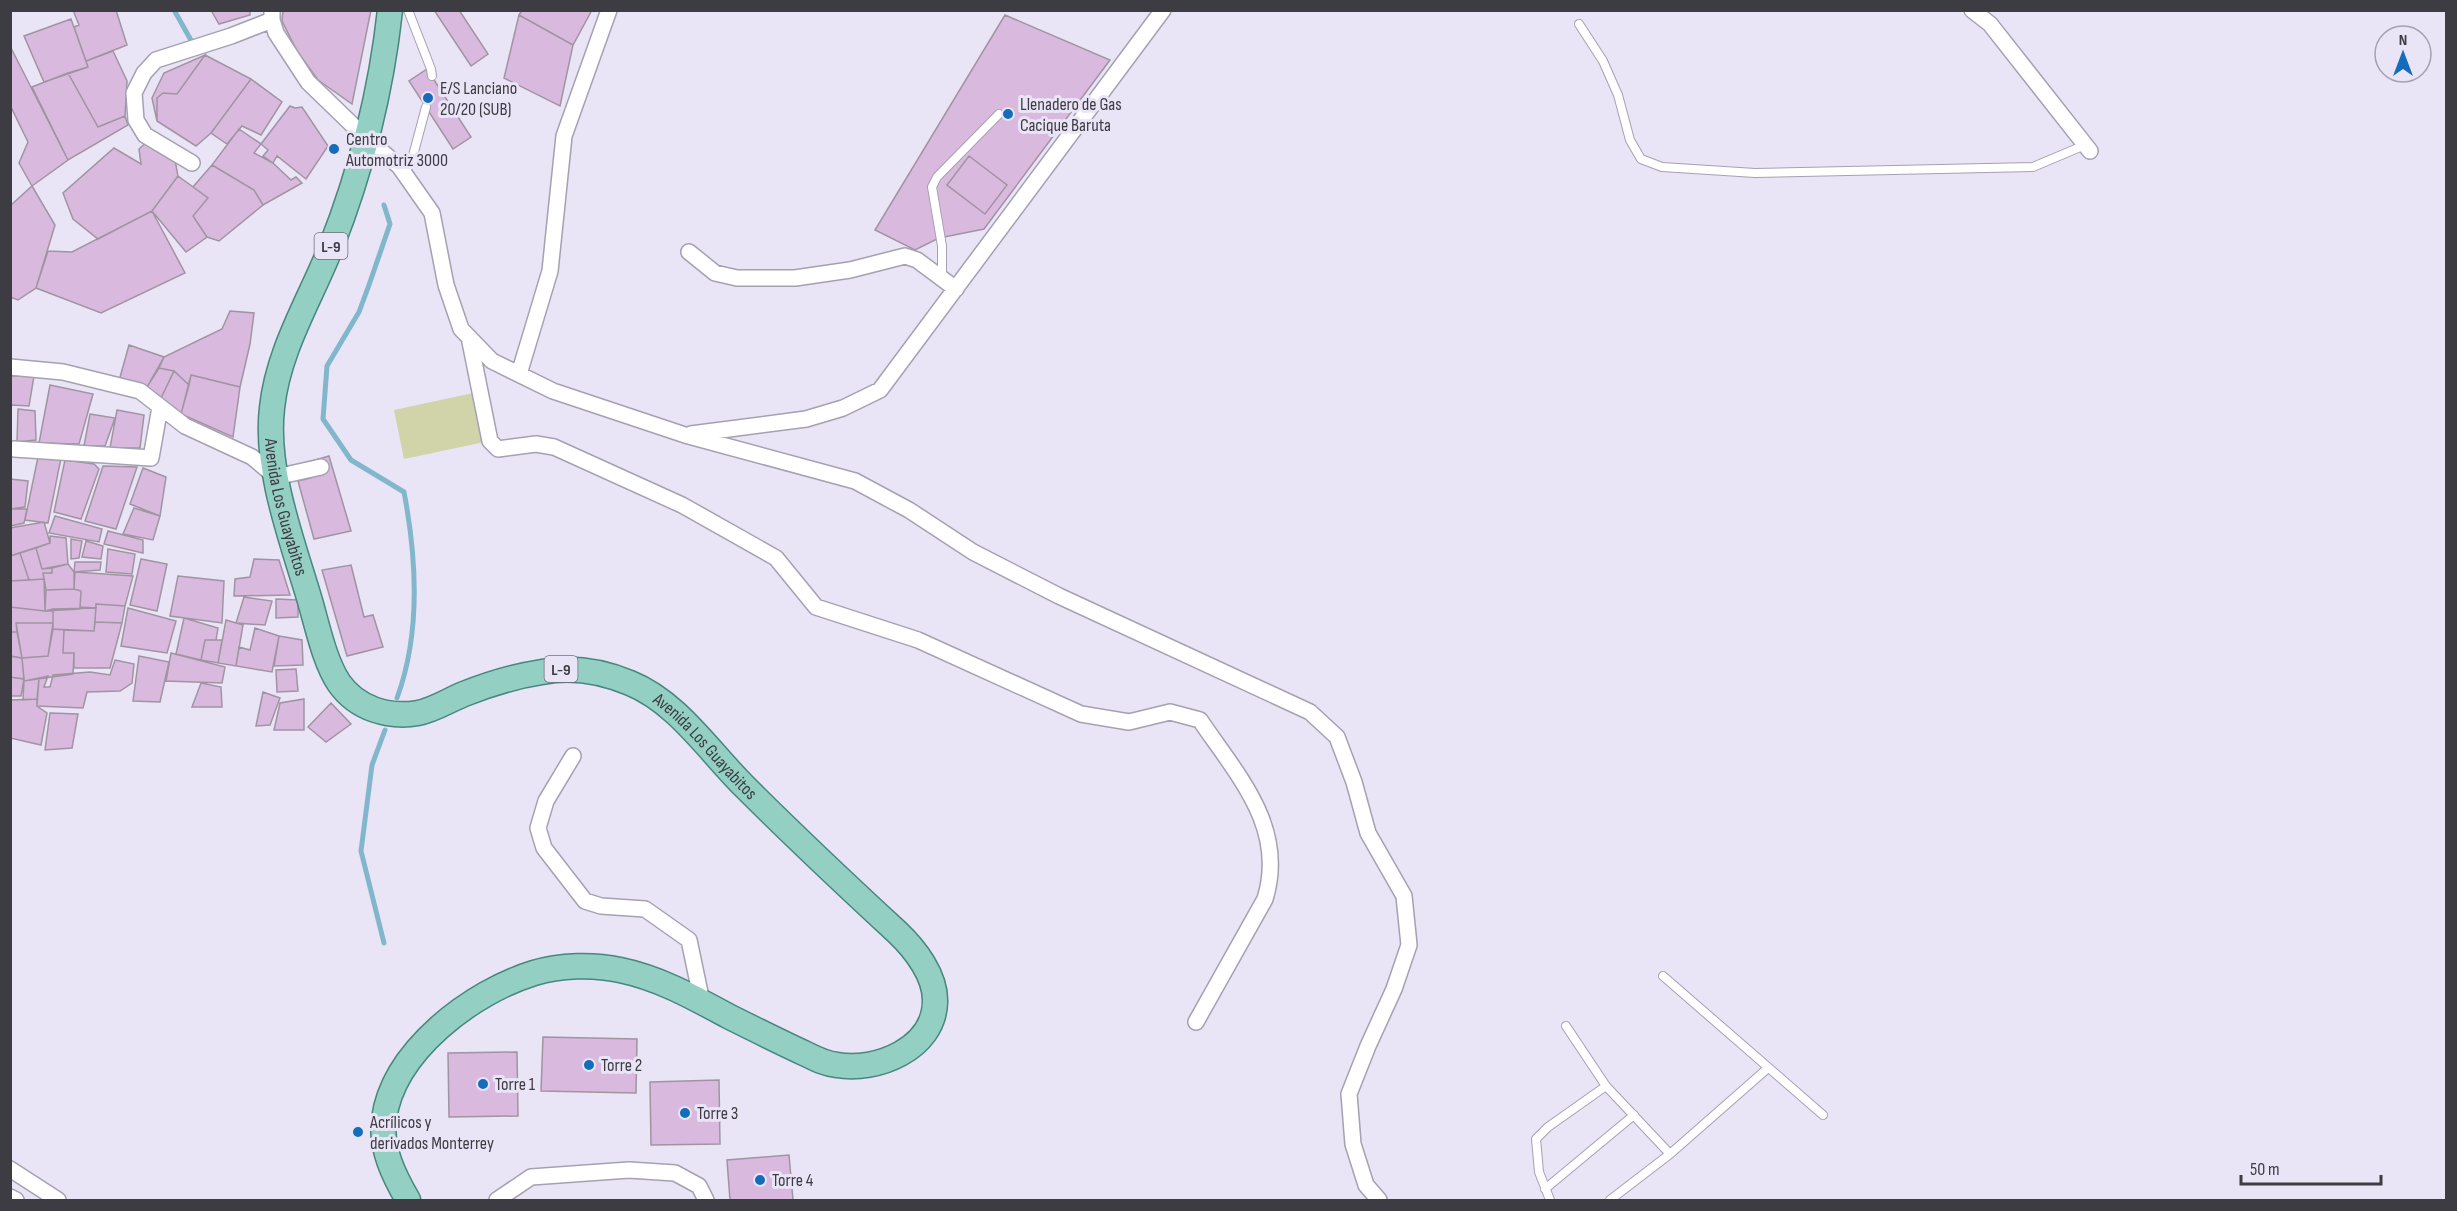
<svg xmlns="http://www.w3.org/2000/svg" width="2457" height="1211" font-family="'Sofia Sans Condensed',sans-serif">
  <style>
    .green { fill: #d1d3a8 }
    .lines { fill: none; stroke-linecap: round; stroke-linejoin: round }
    .stream { stroke: #82b7cb; stroke-width: 5 }
    .building { fill: #dab9df; stroke: #a094a2; stroke-width: 1.5 }
    .service-casing { stroke: #a5a1b1; stroke-width: 10 }
    .minor-casing { stroke: #a5a1b1; stroke-width: 18 }
    .primary-casing { stroke: #47877e; stroke-width: 27 }
    .service { stroke: #fff; stroke-width: 8 }
    .minor { stroke: #fff; stroke-width: 15 }
    .primary { stroke: #94cfc4; stroke-width: 24 }
    .poi-dot { fill: #146cba; stroke: #e9e4f6; stroke-width: 2 }
    .labels { text-anchor: middle; stroke-width: 6; stroke-linejoin: round; paint-order: stroke }
    .shield { fill: #e9e4f6; stroke: #716e79; stroke-width: 1.5 }
    .shield-label { font-size: 16px; font-weight: bold; fill: #3e3c43 }
    .poi-label { font-size: 18px; fill: #3e3c43; stroke: #e9e4f6; text-anchor: start }
    .street-label { font-size: 18px; fill: #3e3c43; stroke: #e9e4f6 }
  </style>
  <rect width="100%" height="100%" fill="#e9e4f6"/>
  <path class="green" d="M478,392L489,441L404,459L394,410Z"/>
  <g class="lines">
    <path class="stream" d="M174,10L192,42
      M384,205L390,224L369,285L359,312L327,366L323,419L351,460L404,492C417,560 421,633 397,698
      M384,943L361,851L372,765L385,730"/>
  </g>
  <path class="building" d="M73,10H116L127,45L86,61L74,27L79,25Z
    M211,10H250V15L219,24Z
    M283,10H371L352,104L318,80L297,51L282,21Z
    M434,10H459L488,54L471,66Z
    M522,10H592L573,45L519,15Z
    M519,15L573,45L560,106L504,78Z
    M1005,15L1110,60L984,229L939,238L915,250L875,230Z
    M71,19L88,67L44,82L24,36Z
    M10,46L68,160L32,186L19,163L28,142L10,105Z
    M113,51L127,81L125,116L98,127L68,73L88,67L86,61Z
    M205,55L251,79L211,133L196,146L157,121V98L163,93L177,94Z
    M205,55L177,94L163,93L157,98V121L152,98L164,73Z
    M427,69L471,137L453,149L409,81Z
    M68,73L98,127L125,116L128,125L68,160L32,87Z
    M251,79L282,102L261,135L242,126L227,144L211,133Z
    M290,106L295,108L302,107L328,146L306,179L277,156L273,163L263,156L268,150L261,144Z
    M239,129L261,144L254,153L273,163L291,180L296,177L302,183L263,205L254,190L212,165Z
    M147,142L175,160L178,176L152,211L98,239L73,219L63,193L114,148L141,164L139,149Z
    M969,156L1007,185L985,214L947,185Z
    M212,165L254,190L263,205L219,241L207,237L193,216L208,198L193,187Z
    M178,176L208,198L193,216L207,237L186,252L152,211Z
    M32,186L55,225L36,288L18,300L10,297V206Z
    M152,211L185,273L101,313L36,288L48,251L72,252Z
    M230,311L254,313L250,344L240,387L191,375L189,385L174,371L159,368L164,357L222,329Z
    M129,345L164,357L147,387L119,381Z
    M159,368L174,371L161,398L147,387Z
    M174,371L189,385L181,414L161,398Z
    M191,375L240,387L233,437L181,414Z
    M10,376H34L29,406L12,405L10,408Z
    M50,385L93,394L79,444L39,443Z
    M18,409L35,411L36,440L17,442Z
    M117,410L144,415L140,448H110Z
    M90,414L115,418L105,446H84Z
    M329,456L351,531L314,539L298,481L311,478L308,462Z
    M38,457L61,458L48,523L25,520Z
    M65,460L94,464L99,469L81,519L54,512Z
    M103,466L137,467L116,529L85,521Z
    M143,468L166,477L160,516L130,504Z
    M10,479L28,481L25,507L10,509Z
    M134,508L160,516L153,540L123,534Z
    M10,509H27L24,523L10,526Z
    M55,516L102,529L99,542L49,533Z
    M44,522L50,543L10,556V528Z
    M108,531L143,540V553L104,544Z
    M50,536L66,538L68,564L42,569L36,548L50,543Z
    M71,539L82,541L79,558L71,559Z
    M86,541L103,546L101,559L82,557Z
    M36,548L42,569L52,568V573H43L44,579L29,580L20,553Z
    M108,549L135,554L132,574L106,572Z
    M20,553L29,580L11,581L10,556Z
    M141,559L167,564L157,611L130,605Z
    M254,559L279,560L290,595L234,596L235,579L250,577Z
    M75,562H101L100,570L74,572Z
    M68,564L74,572V589L46,590L43,573H52V568Z
    M351,565L364,617L373,615L383,647L347,656L322,570Z
    M75,572L133,576L125,606L96,604V608L80,607L81,591L74,589Z
    M178,576L224,581L222,623L170,616Z
    M44,579L45,611L10,607V581Z
    M74,589L81,591L80,609L45,611L46,590Z
    M244,597L272,601L265,625L236,623Z
    M276,599L298,600V617L276,618Z
    M96,604L125,606L122,623L95,622Z
    M10,607L45,611L53,609V623H16L17,632H10Z
    M96,608L94,631L53,629V609Z
    M128,608L176,621L167,653L121,646Z
    M184,618L218,628L216,640H205L201,660L176,654Z
    M226,620L243,625L236,666L218,663Z
    M95,622L122,623L110,668H74V653H63L64,630L94,631Z
    M16,623H53L48,656L22,658Z
    M255,628L279,636L272,672L236,666L239,647L250,650Z
    M53,629L64,630L63,653H74L73,674L24,681L22,658L48,656Z
    M10,632H17L22,658L10,656Z
    M279,636L302,640L303,665L274,666Z
    M205,640H222L218,663L201,660Z
    M171,653L225,667L222,683L166,681Z
    M10,656L22,658L24,679L10,677Z
    M139,656L169,662L160,702L133,701Z
    M115,660L134,664L132,683L120,691L87,692L83,708L37,706L39,678L48,676L44,687H50L53,675L90,672L110,675Z
    M296,669L298,691L277,692L276,670Z
    M10,677L24,679L21,696H10Z
    M39,678L37,699L23,700L24,681Z
    M201,683L221,687L222,707H192Z
    M263,692L280,698L270,725L256,726Z
    M37,699V706L47,713L41,745L10,738V700Z
    M304,699V730H274L280,703Z
    M331,703L351,724L326,742L308,727Z
    M50,713L78,714L72,748L45,750Z
    M543,1037L637,1039L636,1093L541,1091Z
    M517,1052L518,1116L449,1117L448,1053Z
    M719,1080L720,1144L651,1145L650,1082Z
    M789,1155L793,1200H730L727,1160Z"/>
  <g class="lines">
    <g class="service-casing">
      <path id="service" d="M408,10L431,69L432,76
        M1579,24L1603,61L1618,95L1630,140L1641,159L1662,167L1755,173L2033,167L2085,145
        M404,173L411,163L426,107
        M942,277V246L932,187L937,177L999,114
        M1663,976L1823,1115
        M1606,1086L1670,1154L1610,1200
        M1670,1154L1768,1068
        M1545,1189L1634,1115
        M1550,1200L1539,1172L1536,1139L1548,1127L1606,1086L1566,1026"/>
    </g>
    <g class="minor-casing">
      <path id="minor" d="M272,10V20L276,33L308,82L368,140L399,166L432,213L446,285L461,329L492,361L553,391L685,435L855,481L909,510L973,552L1059,596L1310,712L1337,737L1354,782L1368,833L1404,896L1409,945L1394,989L1368,1046L1349,1094L1353,1144L1366,1185L1379,1200
        M1972,10L1990,24L2090,151
        M192,163L145,135L136,120L134,93L144,73L156,60L231,36L272,20
        M689,252L715,273L737,278H795L850,270L905,256L917,260L956,289
        M469,337L490,441L498,449L536,444L554,447L682,505L776,558L816,607L918,640L1081,714L1129,722L1170,712L1200,720C1237,775 1287,827 1265,899L1196,1022
        M10,367L63,372L140,391L185,426L252,457L276,477L321,467
        M519,374L550,271L564,136L609,10
        M691,434L806,419L843,408L880,390L1163,10
        M14,449L151,458L160,407
        M573,756L546,801L538,828L544,848L585,901L601,906L645,909L689,940L702,1002
        M10,1169L58,1200
        M10,1197L16,1200
        M497,1200L531,1177L629,1170L675,1173L699,1186L706,1200"/>
    </g>
    <g class="primary-casing">
      <g id="primary">
        <path id="s1" d="M390,10C381,93 361,171 331,247C310,300 278,350 272,408C265,467 290,535 307,591C316,619 323,659 339,683C357,709 389,718 418,713C434,710 449,700 464,694C489,684 516,676 542,672C572,666 601,671 630,683C677,702 708,750 744,786C794,836 845,884 897,932C915,949 936,976 935,1002C934,1049 876,1072 837,1065C826,1064 816,1059 806,1054C780,1042 754,1029 728,1016C693,997 659,978 620,970C593,964 560,965 534,973C472,992 393,1051 384,1119C380,1148 394,1176 408,1200"/>
      </g>
    </g>
    <use href="#service" class="service"/>
    <use href="#minor" class="minor"/>
    <use href="#primary" class="primary"/>
  </g>
  <g class="poi-dot">
    <circle cx="428" cy="98" r="6"/>
    <circle cx="1008" cy="114" r="6"/>
    <circle cx="334" cy="149" r="6"/>
    <circle cx="589" cy="1065" r="6"/>
    <circle cx="483" cy="1084" r="6"/>
    <circle cx="685" cy="1113" r="6"/>
    <circle cx="358" cy="1132" r="6"/>
    <circle cx="760" cy="1180" r="6"/>
  </g>
  <g class="labels">
    <g class="shield">
      <rect x="314.5" y="233" width="33" height="26" rx="4.5"/>
      <rect x="544.5" y="656" width="33" height="26" rx="4.5"/>
    </g>
    <g class="shield-label">
      <text x="331" y="252">L-9</text>
      <text x="561" y="675">L-9</text>
    </g>
    <g class="poi-label">
      <text x="440" y="94">E/S Lanciano<tspan x="440" dy="21">20/20 (SUB)</tspan></text>
      <text x="1020" y="110">Llenadero de Gas<tspan x="1020" dy="21">Cacique Baruta</tspan></text>
      <text x="346" y="145">Centro<tspan x="346" dy="21">Automotriz 3000</tspan></text>
      <text x="601" y="1071">Torre 2</text>
      <text x="495" y="1090">Torre 1</text>
      <text x="697" y="1119">Torre 3</text>
      <text x="370" y="1128">Acrílicos y<tspan x="370" dy="21">derivados Monterrey</tspan></text>
      <text x="772" y="1186">Torre 4</text>
    </g>
    <g class="street-label">
      <text dy="6" stroke="none"><textPath href="#s1" startOffset="518">Avenida Los Guayabitos</textPath></text>
      <text dy="6" stroke="none"><textPath href="#s1" startOffset="1112">Avenida Los Guayabitos</textPath></text>
    </g>
  </g>
  <rect width="2457" height="1211" fill="none" stroke="#3e3c43" stroke-width="24"/>
  <g transform="translate(2403 54)"><circle r="28" fill="#e9e4f6" stroke="#a5a1ae" stroke-width="1.5"/>
  <path d="M0-4.5L10 22L0 15L-10 22Z" fill="#146cba"/>
  <text y="-9" font-size="16" font-weight="bold" text-anchor="middle" fill="#3e3c43">N</text>
  </g>
  <path d="M2241 1175v9h140v-9" fill="none" stroke="#3e3c43" stroke-width="3"/>
  <text x="2250" y="1175" font-size="18" fill="#3e3c43" stroke="#e9e4f6" stroke-width="4.5" paint-order="stroke">50 m</text>
</svg>
